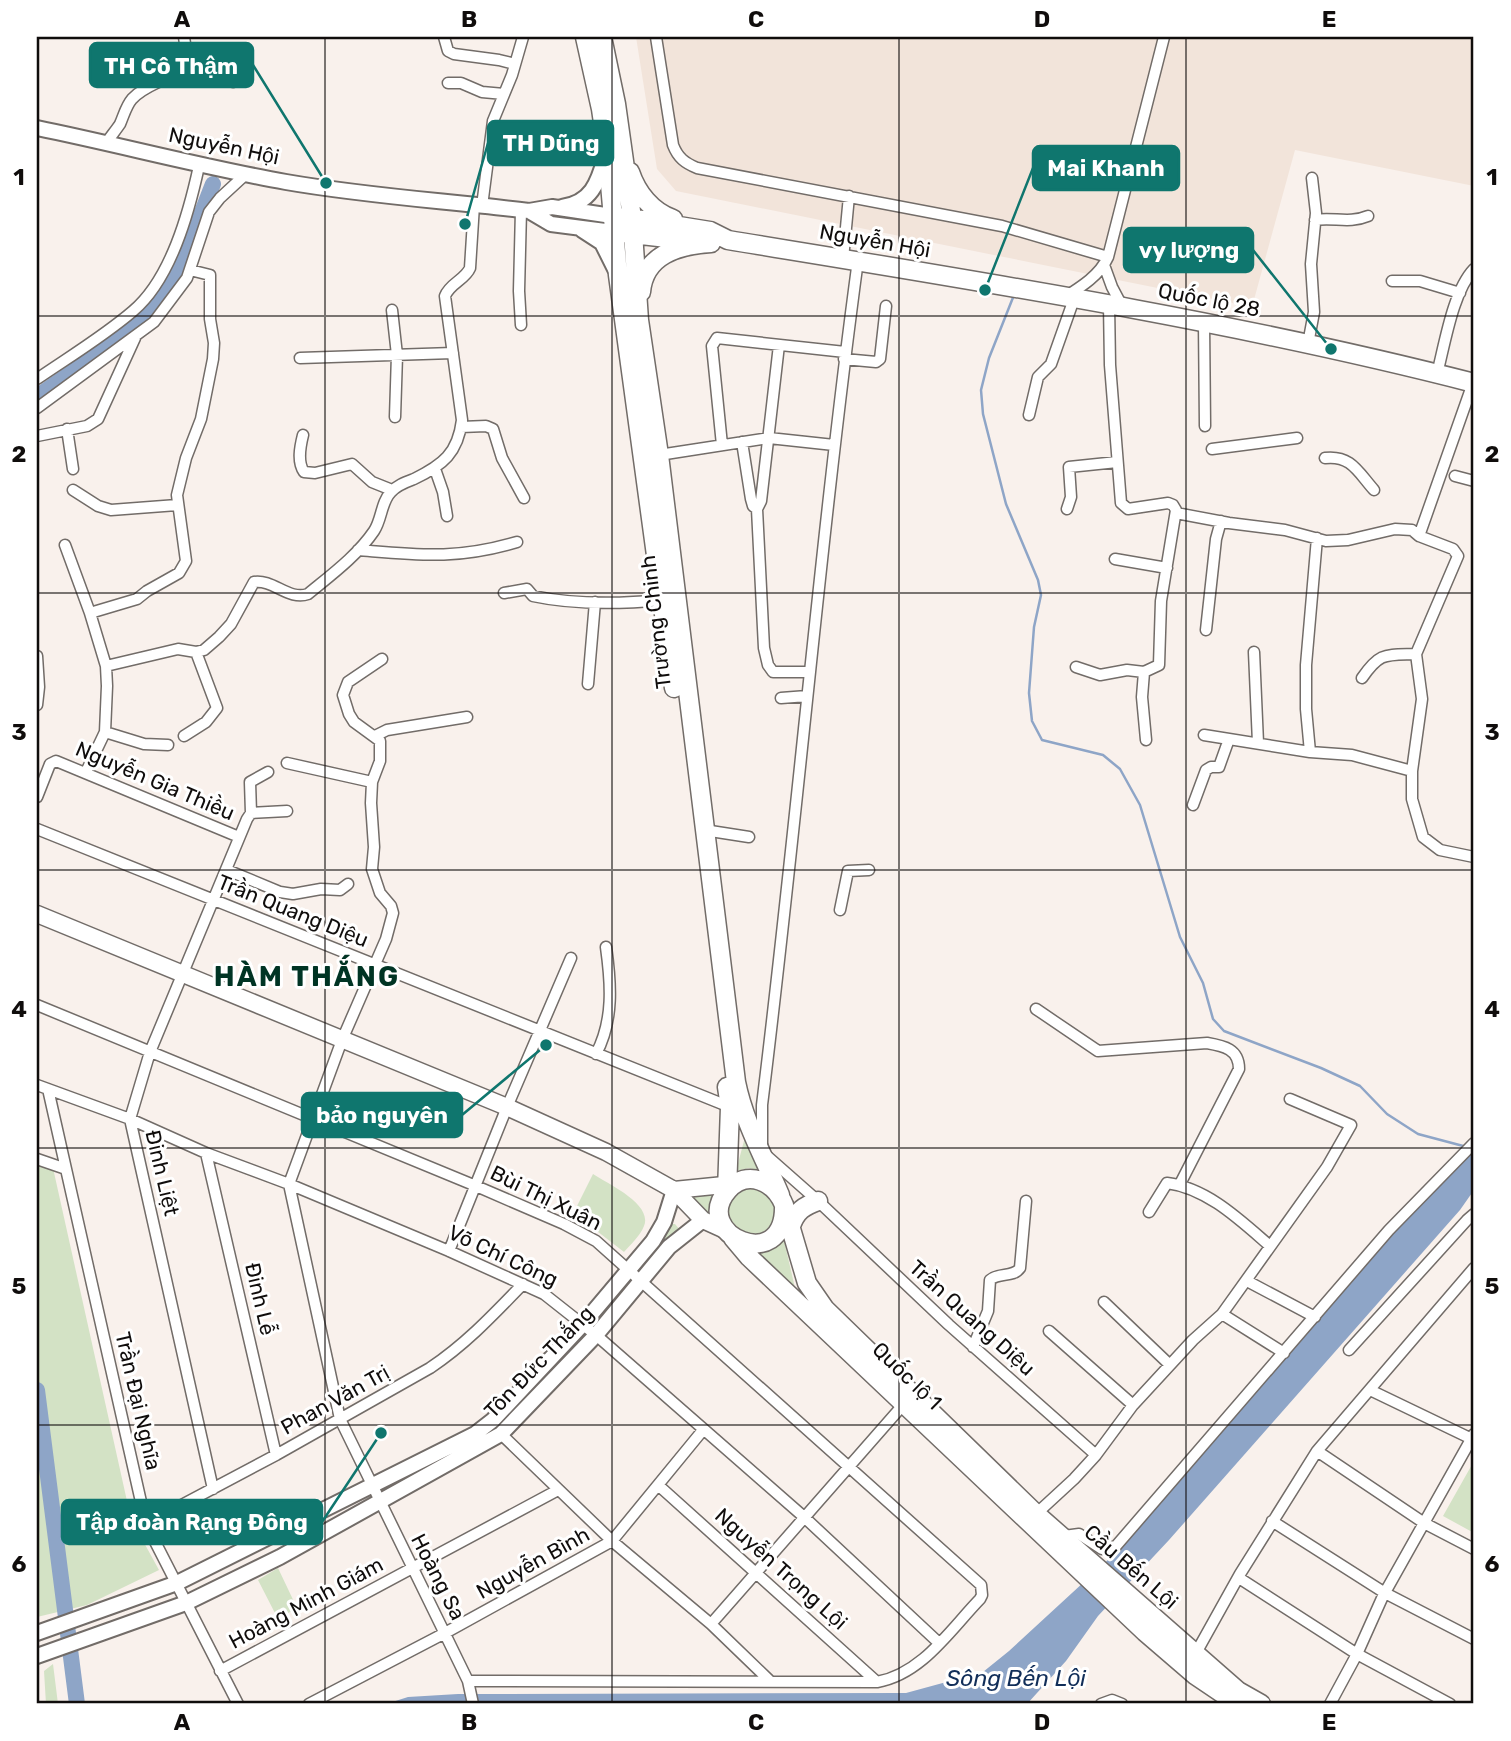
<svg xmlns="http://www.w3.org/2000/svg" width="1511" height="1741" font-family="Rubik,sans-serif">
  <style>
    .built { fill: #f2e4da }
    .green { fill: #d3e2c5 }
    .water { fill: #8ea5c7 }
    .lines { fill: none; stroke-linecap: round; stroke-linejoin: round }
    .stream { stroke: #8ea5c7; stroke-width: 2.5 }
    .river { stroke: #8ea5c7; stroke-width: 16 }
    .street-casing { stroke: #726c68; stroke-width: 13 }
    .secondary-casing { stroke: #726c68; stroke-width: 18 }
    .primary-casing { stroke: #726c68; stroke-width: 19 }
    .highway-casing { stroke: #726c68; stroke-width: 21 }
    .street { stroke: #fff; stroke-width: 10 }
    .secondary { stroke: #fff; stroke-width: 14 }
    .primary { stroke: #fff; stroke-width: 16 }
    .highway { stroke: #fff; stroke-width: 18 }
    .grid { fill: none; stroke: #100d0c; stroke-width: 2; stroke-opacity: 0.55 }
    .labels { text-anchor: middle; stroke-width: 6; stroke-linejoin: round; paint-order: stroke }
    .street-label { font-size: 21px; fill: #100d0c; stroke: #fff }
    .water-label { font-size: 23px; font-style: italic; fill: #112e59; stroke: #fff }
    .district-label { font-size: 28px; font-weight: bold; letter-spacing: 2px; fill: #003424; stroke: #fff }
    .leader { fill: none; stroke: #0f766e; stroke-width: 2.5 }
    .callout-dot { fill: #0f766e; stroke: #fff; stroke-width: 2.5 }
    .callout { fill: #0f766e; stroke: #0f766e; stroke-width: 2.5 }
    .callout-label { font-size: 23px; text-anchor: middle; font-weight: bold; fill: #fff }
    .neatline { fill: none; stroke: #100d0c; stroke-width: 2.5 }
    .grid-label { font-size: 23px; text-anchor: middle; font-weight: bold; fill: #100d0c }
  </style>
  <rect width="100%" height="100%" fill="#f9f1ec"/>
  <path class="built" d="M636,37H1474V186L1295,150L1252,307L676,191L657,169Z"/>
  <path class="green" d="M745,1137L761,1171L749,1168L736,1171Z
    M37,1162L53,1168L131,1519L159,1570L87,1605L37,1617Z
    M593,1174C608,1184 653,1204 644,1226C640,1236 631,1244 624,1252L584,1221L572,1216Z
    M727 1211a24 24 0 1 1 48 0a24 24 0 1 1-48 0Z
    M716,1193L711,1216L689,1197Z
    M672,1224H675L680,1230L647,1263L644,1261Z
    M783,1236L795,1288L757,1254L768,1249Z
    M1474,1461V1533L1443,1516Z
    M278,1568L297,1608L278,1619L258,1580Z
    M53,1664L58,1704H46L44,1671Z"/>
  <path class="water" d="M1474,1147V1190L1460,1210L1169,1540L1098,1616L1066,1661L1027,1704H386L408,1697L458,1694L906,1693L983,1672L1009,1651L1122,1547L1144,1519L1397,1228Z"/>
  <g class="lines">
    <path class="stream" d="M1014,295L989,358L981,390L983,414L1006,504L1038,580L1041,595L1034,627L1029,693L1032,721L1042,740L1103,755L1120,769L1140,805L1180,937L1203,983L1213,1019L1224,1031L1321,1068L1360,1086L1387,1114L1418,1134L1467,1147"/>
    <path class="river" d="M37,397C75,369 133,334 161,296C185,264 198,221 213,184
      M37,1390L77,1704"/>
    <g class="street-casing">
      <path id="street" d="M444,37L448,51L454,54L499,60L515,64
        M656,37L673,145C678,158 685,163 697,168L1002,226L1108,257
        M178,71L233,82
        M448,83H461L482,92L504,94
        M107,142C111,136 116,130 120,124C124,115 126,106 132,99C154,75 193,83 184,37
        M482,206L493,121L512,75L523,37
        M1315,220C1334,217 1349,224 1368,216
        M843,259L849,196
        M1104,265L1112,287L1122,306
        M1392,281H1420L1460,293
        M1065,297C1081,287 1100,275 1108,257L1164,37
        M392,310L397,355L395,417
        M1204,322L1205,426
        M521,325L519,291L521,210
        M1308,344L1314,312L1311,264L1316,213L1312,178
        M779,345L761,501L757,509L764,648L768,665L773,672H810
        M300,358L453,353
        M844,359L876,362L880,359L886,306
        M1437,374C1445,343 1453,291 1474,269
        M37,379C69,357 104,336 133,311C171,279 189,212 199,166
        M1473,383L1419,536L1453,549L1458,556L1416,654L1422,699L1412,771V799L1423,837L1440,850L1474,857
        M37,408L154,322L187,278L209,212L220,198L246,174
        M1029,415L1038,377L1051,364L1074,299
        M461,427L486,426L493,429L502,458L524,498
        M67,429L73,469
        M303,435C300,447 297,462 304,472L315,473L352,464L372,482L392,490
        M37,436L87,426L98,419L135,338
        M742,442L751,499L753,506L757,509
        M722,445L712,346L717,338L845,352
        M1212,449L1297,438
        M659,455L769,438L834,445
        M1325,458C1351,455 1358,472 1374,490
        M435,469L443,492L447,516
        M1455,476L1474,481
        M73,490L98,506L111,510L177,505
        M1067,509L1071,497L1069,467L1117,462
        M1176,513L1229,523L1285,530L1326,541L1348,540L1395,529L1412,530L1419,536
        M65,545L90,613L106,666L107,686L105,732L86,772
        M358,550C420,555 456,560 517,542
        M1115,559L1167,568
        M504,593L527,589L533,596C575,605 620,604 663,600
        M90,613L137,599L147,591L179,573L186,561L177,495L186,458L201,419L213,359L214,343L210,319V275L190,270
        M1206,630L1216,539L1221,521
        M1254,652L1258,743
        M37,656L39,687L37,705
        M106,666L178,649L196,652L204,650L219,637L231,624L254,582C273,579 289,601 308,594C331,575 357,556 374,531C382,519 381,502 391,492C397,485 406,482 414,479C443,465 458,453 462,420L445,296C450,283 465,280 470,268L474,205
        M1076,667L1100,675L1127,670L1144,672L1159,665L1161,601L1176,510L1173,505L1168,503L1128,509L1121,503L1110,365L1109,304
        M1144,672L1142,697L1146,740
        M1362,678C1380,652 1385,655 1416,654
        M588,684L595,602
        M781,698L807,696
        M105,732L144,744L168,745
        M1204,735L1310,752L1352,755L1412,771
        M184,736L206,722L217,708L196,652
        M375,736L387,730L467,717
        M1310,752L1306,709V665L1317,538
        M287,763L372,782
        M37,797L50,764L56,761L239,837
        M1193,805L1206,770L1211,767H1219L1229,739
        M251,813L250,782L268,772
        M37,829L730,1107
        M704,830L749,837
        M227,870L280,892L293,894L321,889L340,890L348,884
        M840,910L848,871L869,870
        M37,1005L476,1186L564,1224L596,1241L981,1585L982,1595L980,1599C950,1630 922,1674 877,1682L468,1681L340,1419L289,1184L342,1040L386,939L393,913L391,906L380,893L372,869L374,847L371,803L372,782L380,761V741L354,722L349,714L343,695L348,682L382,659
        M1036,1009L1098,1051L1207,1043C1224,1046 1239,1049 1239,1069L1180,1184
        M596,1054C614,1020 611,983 606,947
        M37,1085L130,1119L206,1153L289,1184L449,1251L544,1294L596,1335L804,1517L939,1643
        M48,1089L146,1524L238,1704
        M762,1144V1105C797,824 820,541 858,260
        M206,1153L276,1455
        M767,1156L818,1201L949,1325L1096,1455L1074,1479L1036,1514
        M37,1159L66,1169
        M1149,1212L1167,1183C1207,1188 1240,1220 1270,1246
        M449,1251L507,1107L571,958
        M1247,1281L1315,1317
        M1104,1302L1170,1365
        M1222,1314L1284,1353
        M1049,1331L1133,1405
        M973,1347L988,1311L990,1280C999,1272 1013,1278 1020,1268L1026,1201
        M1349,1350L1467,1220L1474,1214
        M1370,1390L1474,1440
        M501,1434L612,1541L711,1624L769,1680
        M1317,1451L1424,1523L1474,1549
        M1096,1455L1133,1405L1193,1340L1222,1314L1327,1167L1351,1125L1290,1099
        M658,1485L877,1682
        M213,1489L130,1119L150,1052L247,819L251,813L287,811
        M1272,1521L1385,1593L1474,1639
        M146,1524L276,1455L430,1368C466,1344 494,1314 523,1284
        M1064,1536L1079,1534L1102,1549L1116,1546L1389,1230L1474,1143
        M1239,1578L1357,1654L1450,1704
        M711,1624L903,1405
        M1196,1653L1240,1574L1317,1451L1474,1268
        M220,1671L558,1490
        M468,1681L473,1704
        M309,1704L445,1633L612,1541L703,1430
        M1101,1704L1112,1700L1122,1704
        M1330,1704L1357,1654L1383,1596L1474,1434"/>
    </g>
    <g class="secondary-casing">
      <path id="secondary" d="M37,128C120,145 202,167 286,182C366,196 448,201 529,211L552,207L612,216
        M562,207C591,203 598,183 605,158
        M529,211L551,224L613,232
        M582,230L602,243L615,269
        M37,1633L177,1583L475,1434L493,1420L583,1324L653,1241L664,1222L674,1190
        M37,1656L186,1603L280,1557L501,1434L596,1335L669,1247L703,1220"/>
    </g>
    <g class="primary-casing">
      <path id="primary" d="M37,914L507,1107L606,1152L674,1190L703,1220L725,1230
        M674,1190L734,1184"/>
    </g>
    <g class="highway-casing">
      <path id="highway" d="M585,37L601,109L607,150L618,275L674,688
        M602,37L616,104L632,218L639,320L659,455L736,1082C744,1122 764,1157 780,1195
        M630,172C637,193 652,212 673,219
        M623,217L710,231L728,240C978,281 1229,320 1474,383
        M624,233L693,241
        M641,292C644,255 678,245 711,243
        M727,1191L730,1107L727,1087
        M784,1205C786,1277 689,1234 728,1190C747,1168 775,1182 784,1205L807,1283L825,1309L1036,1514L1238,1691L1261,1704
        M791,1226C796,1211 804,1206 818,1201
        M733,1238L749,1257L1145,1632L1195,1675L1238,1704"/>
    </g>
    <use href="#street" class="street"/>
    <use href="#secondary" class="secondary"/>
    <use href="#primary" class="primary"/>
    <use href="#highway" class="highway"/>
  </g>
  <path class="grid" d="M325,37V1704M612,37V1704M899,37V1704M1186,37V1704M37,316H1474M37,593H1474M37,870H1474M37,1148H1474M37,1425H1474"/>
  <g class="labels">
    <g class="street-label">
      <text transform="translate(224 146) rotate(12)" y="7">Nguyễn Hội</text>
      <text transform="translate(875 241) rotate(10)" y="7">Nguyễn Hội</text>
      <text transform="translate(1209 300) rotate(11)" y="7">Quốc lộ 28</text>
      <text transform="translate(656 622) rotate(-97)" y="7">Trường Chinh</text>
      <text transform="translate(155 781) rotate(23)" y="7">Nguyễn Gia Thiều</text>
      <text transform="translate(293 911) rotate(22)" y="7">Trần Quang Diệu</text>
      <text transform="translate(162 1173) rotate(77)" y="7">Đinh Liệt</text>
      <text transform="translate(546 1198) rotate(26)" y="7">Bùi Thị Xuân</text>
      <text transform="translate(503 1256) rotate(25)" y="7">Võ Chí Công</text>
      <text transform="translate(260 1299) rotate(77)" y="7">Đinh Lễ</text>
      <text transform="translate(972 1318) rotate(42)" y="7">Trần Quang Diệu</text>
      <text transform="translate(539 1362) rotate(-46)" y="7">Tôn Đức Thắng</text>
      <text transform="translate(907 1376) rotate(44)" y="7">Quốc lộ 1</text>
      <text transform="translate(335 1400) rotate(-29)" y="7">Phan Văn Trị</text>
      <text transform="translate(138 1401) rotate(77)" y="7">Trần Đại Nghĩa</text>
      <text transform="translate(533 1563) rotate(-29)" y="7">Nguyễn Bình</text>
      <text transform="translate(1131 1567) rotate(41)" y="7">Cầu Bến Lội</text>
      <text transform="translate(781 1569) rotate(42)" y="7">Nguyễn Trọng Lội</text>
      <text transform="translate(438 1577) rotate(63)" y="7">Hoàng Sa</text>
      <text transform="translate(306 1603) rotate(-28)" y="7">Hoàng Minh Giám</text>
    </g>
    <g class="water-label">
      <text x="1016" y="1686">Sông Bến Lội</text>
    </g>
    <g class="district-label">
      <text x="307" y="986">HÀM THẮNG</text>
    </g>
  </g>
  <path class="leader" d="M326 183L253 65M465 224L488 143M985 290L1033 168M1331 349L1253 250M546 1045L462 1115M381 1433L322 1522"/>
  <g class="callout-dot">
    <circle cx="326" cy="183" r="7"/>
    <circle cx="465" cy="224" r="7"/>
    <circle cx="985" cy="290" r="7"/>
    <circle cx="1331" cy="349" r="7"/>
    <circle cx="546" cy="1045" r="7"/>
    <circle cx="381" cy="1433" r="7"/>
  </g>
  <g class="callout">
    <rect x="90" y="43" width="163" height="44" rx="7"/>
    <rect x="488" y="121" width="125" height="44" rx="7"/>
    <rect x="1033" y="146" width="146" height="44" rx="7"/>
    <rect x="1124" y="228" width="129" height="44" rx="7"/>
    <rect x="302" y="1093" width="160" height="44" rx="7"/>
    <rect x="62" y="1500" width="260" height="44" rx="7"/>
  </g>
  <g class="callout-label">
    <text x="171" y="74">TH Cô Thậm</text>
    <text x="551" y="151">TH Dũng</text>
    <text x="1106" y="176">Mai Khanh</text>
    <text x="1189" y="258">vy lượng</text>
    <text x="382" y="1123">bảo nguyên</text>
    <text x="192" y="1530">Tập đoàn Rạng Đông</text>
  </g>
  <rect width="1511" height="1741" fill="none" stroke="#ffffff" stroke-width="77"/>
  <rect x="38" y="38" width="1434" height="1664" class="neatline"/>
  <g class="grid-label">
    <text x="182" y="27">A</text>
    <text x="469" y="27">B</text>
    <text x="756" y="27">C</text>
    <text x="1042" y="27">D</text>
    <text x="1329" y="27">E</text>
    <text x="19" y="185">1</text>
    <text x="1492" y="185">1</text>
    <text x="19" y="462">2</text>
    <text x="1492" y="462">2</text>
    <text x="19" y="740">3</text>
    <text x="1492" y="740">3</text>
    <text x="19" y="1017">4</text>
    <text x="1492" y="1017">4</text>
    <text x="19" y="1294">5</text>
    <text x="1492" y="1294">5</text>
    <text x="19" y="1572">6</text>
    <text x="1492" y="1572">6</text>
    <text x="182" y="1730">A</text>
    <text x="469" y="1730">B</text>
    <text x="756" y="1730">C</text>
    <text x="1042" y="1730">D</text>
    <text x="1329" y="1730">E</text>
  </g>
</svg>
